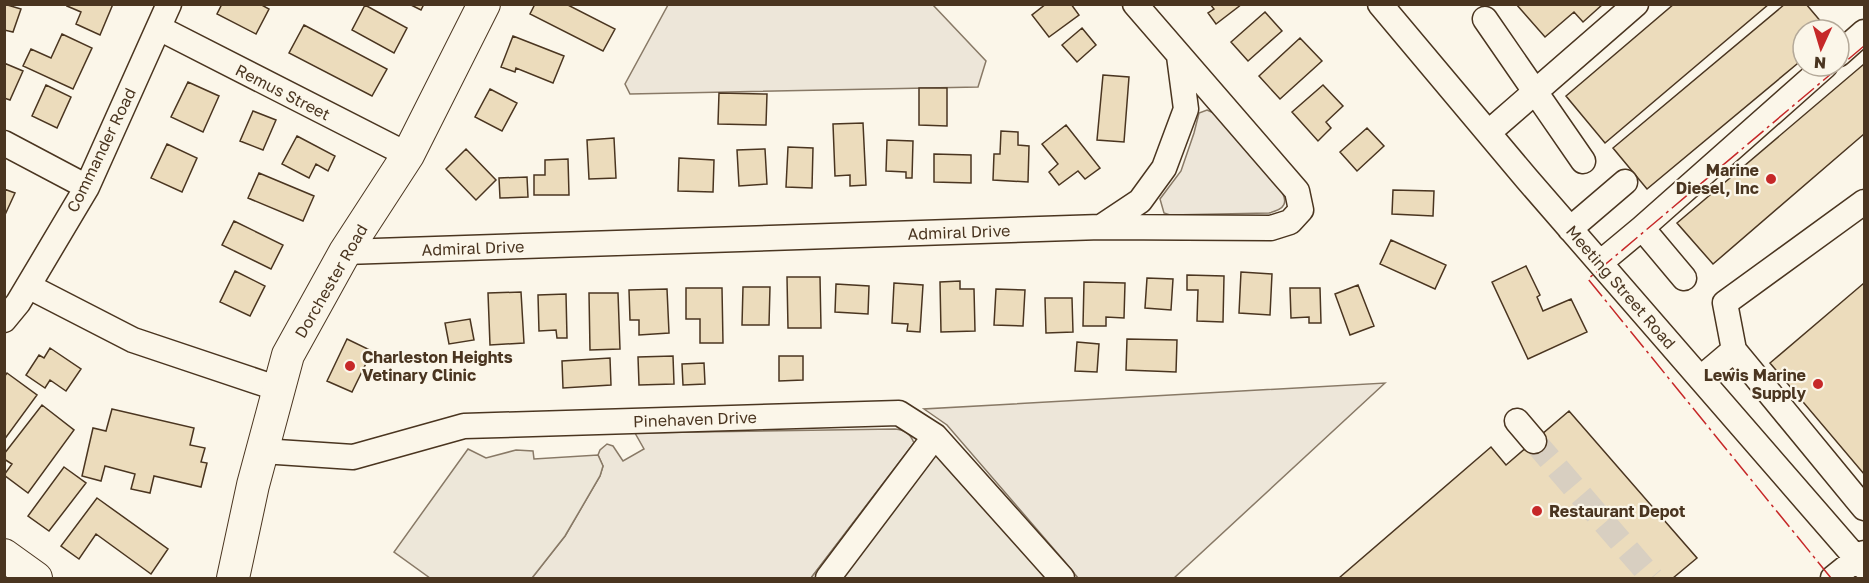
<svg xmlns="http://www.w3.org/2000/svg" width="1869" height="583" font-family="'Golos Text',sans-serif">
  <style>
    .green { fill: #ede6d9; stroke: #887966; stroke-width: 1.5 }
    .parking { fill: #ede7d9; stroke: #887966; stroke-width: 1.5 }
    .building { fill: #ecdcbc; stroke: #4a3520; stroke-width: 1.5 }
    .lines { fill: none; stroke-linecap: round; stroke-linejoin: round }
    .minor-tunnel { stroke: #d8cfc1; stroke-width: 24; stroke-dasharray: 24 12; stroke-linecap: butt }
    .minor-casing { stroke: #4a3520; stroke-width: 27 }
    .major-casing { stroke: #4a3520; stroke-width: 34 }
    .minor { stroke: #fbf6e9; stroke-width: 24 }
    .major { stroke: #fbf6e9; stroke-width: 32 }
    .power { stroke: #c62828; stroke-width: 1.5; stroke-dasharray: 21 4.5 3 4.5; stroke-linecap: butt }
    .poi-dot { fill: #c62828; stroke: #fbf6e9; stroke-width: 2 }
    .labels { text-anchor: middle; stroke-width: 4.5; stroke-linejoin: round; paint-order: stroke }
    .street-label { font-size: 16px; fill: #4a3520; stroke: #fbf6e9 }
    .poi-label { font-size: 16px; font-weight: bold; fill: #4a3520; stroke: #fbf6e9; text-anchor: end }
  </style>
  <rect width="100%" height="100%" fill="#fbf6e9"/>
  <path class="green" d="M668,5H933L986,61L978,87L630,94L625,84Z
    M1207,110L1216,114L1280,188C1289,203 1285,209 1269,213L1170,215L1164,213L1160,199L1181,171L1194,133L1199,113Z
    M1385,383L1174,578H1078L1065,562L947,425L924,409Z
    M895,429C905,430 910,433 914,443L811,578H532L565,536L600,476L603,466L598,455L600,450L607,444L613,446L623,461L644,449L635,433Z"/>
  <path class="parking" d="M922,440L935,448L1046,578H811L914,443Z
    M468,449L486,458L516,450L533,451L534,459L598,455L603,466L600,476L565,536L532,578H430L394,552Z"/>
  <path class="building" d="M4,4L21,9L13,32L4,30Z
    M68,4H113L100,35L76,24L81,12L67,6Z
    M222,4H260L269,9L256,34L217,14Z
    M409,4H424L421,10Z
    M535,4H566L615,29L603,51L530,14Z
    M1046,4H1071L1079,15L1049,37L1032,15Z
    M1210,4H1242L1216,24L1208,13L1214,9Z
    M1516,4H1603L1583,22L1574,12L1545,37Z
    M1674,4H1769L1605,143L1566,96Z
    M1785,4H1806L1828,30H1803V59L1647,189L1613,148Z
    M365,5L407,28L394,53L352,30Z
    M1265,12L1282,31L1248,61L1231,42Z
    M304,25L387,69L372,96L289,53Z
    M1082,28L1096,45L1077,62L1062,45Z
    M62,34L92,48L73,89L23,66L31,49L51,58Z
    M513,36L564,56L553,83L516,68L515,72L501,67Z
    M1300,38L1322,61L1280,99L1259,76Z
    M4,63L23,71L10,100L4,98Z
    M1864,64V134L1713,264L1677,223Z
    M1103,75L1129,77L1124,142L1097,140Z
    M188,82L219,96L203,132L171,117Z
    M46,85L71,97L57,128L32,116Z
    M1323,85L1343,106L1326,122L1331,128L1318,141L1292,112Z
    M919,88H947V126L919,125Z
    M490,89L517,103L502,131L475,117Z
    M719,93L767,94L766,125L718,124Z
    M253,111L276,120L263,150L240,141Z
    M863,123L866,185L850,186V175L835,176L833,124Z
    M1066,125L1100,168L1085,179L1078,171L1059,185L1049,172L1058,164L1042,144Z
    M1367,128L1384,146L1357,171L1340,152Z
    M1001,131L1018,132V145L1029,146L1028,182L993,180L994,154H1000Z
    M297,136L335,156L328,171L316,164L309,178L282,164Z
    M614,138L616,178L589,179L587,140Z
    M887,140L913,141L912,178H906V172L886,171Z
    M167,144L197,158L182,192L151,178Z
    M788,147L813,148L812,188L786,187Z
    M466,149L496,180L476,200L446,169Z
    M765,149L767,184L739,186L737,150Z
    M934,154L971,155V183L934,182Z
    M679,158L714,160L713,192L678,191Z
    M568,159L569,195H534V175H545V160Z
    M259,173L314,196L303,221L248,198Z
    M527,177L528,197L500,198L499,178Z
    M4,189L15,193L4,217Z
    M1393,190L1434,191L1433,216L1392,214Z
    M234,221L283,245L271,269L222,245Z
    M1391,240L1446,265L1435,289L1380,264Z
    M1526,266L1540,295L1537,297L1543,311L1571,299L1587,332L1528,359L1492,282Z
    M235,271L265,286L250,316L220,302Z
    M1241,272L1272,274L1270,315L1239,313Z
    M1187,275L1224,276L1223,322L1197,321L1198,290H1187Z
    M787,277H820L821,328H788Z
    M1147,278L1173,279L1171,310L1145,308Z
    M960,281V289H974L975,331L941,332L940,282Z
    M1084,282L1125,283L1124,318L1106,317V326H1083Z
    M894,283L923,285L920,332L907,331L908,324L892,323Z
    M1864,283V474L1770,363Z
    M836,284L869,286L868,314L835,312Z
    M1358,285L1374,326L1350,335L1335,294Z
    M743,287H770L769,325H742Z
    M686,288H722L723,343H700V319H686Z
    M1290,288H1320L1321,323H1309V317L1291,318Z
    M667,289L669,333L639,335V320H630L629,290Z
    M996,289L1025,290L1023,326L994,325Z
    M521,292L524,343L490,345L488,293Z
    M589,293H618L620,349L590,350Z
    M566,294L567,338H557L556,330L539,331L538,295Z
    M1045,298H1072L1073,332L1046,333Z
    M470,319L474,340L449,344L445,323Z
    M347,339L372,351L352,392L327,381Z
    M1127,339L1177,340L1176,372L1126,370Z
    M1077,342L1099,344L1097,372L1075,371Z
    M50,348L81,369L66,391L50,380L45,388L26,375L39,355L44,358Z
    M673,356L674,384L639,385L638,357Z
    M779,356H803V380L779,381Z
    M610,358L611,385L563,388L562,361Z
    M704,363L705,384L683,385L682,364Z
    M7,373L37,395L4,440V377Z
    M42,405L74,430L28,493L4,475L12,464L4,459V454Z
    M112,409L194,428L190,445L205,448L201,462L207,463L201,487L154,476L150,493L131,489L135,474L105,466L101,481L82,476L93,428L106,431Z
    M1569,411L1697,558L1673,578H1339L1491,447L1506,465Z
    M64,467L86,483L49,531L28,516Z
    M97,498L168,549L151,574L96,534L79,559L61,546Z"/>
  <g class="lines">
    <path class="minor-tunnel" d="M1534,441L1652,578"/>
    <g class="minor-casing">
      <path id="minor" d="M1380,4L1527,179L1864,567
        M1485,19L1583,161
        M159,28L408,155
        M1839,54L1864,32
        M1489,132L1636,4
        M4,143L87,187
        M1864,202L1725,303L1734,350L1864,508
        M1101,227L1140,201L1164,168L1186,109L1179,56
        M1642,228L1825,66
        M1570,229L1625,182
        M345,252L1101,227L1271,228L1290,222L1301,210L1297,191L1135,4
        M1600,263L1642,228L1684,278
        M28,286L133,340L279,389
        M4,320L18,303L87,187L169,4
        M1701,378L1734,350
        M1517,421L1534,441
        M262,451L353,457L464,426L899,413L935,436L1062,578
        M828,578L935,436
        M1833,578L1864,553"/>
    </g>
    <g class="major-casing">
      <path id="major" d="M4,555L36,578
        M233,578L253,485L288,355L345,252L408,155L484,4"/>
    </g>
    <use href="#minor" class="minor"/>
    <use href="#major" class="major"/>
    <path class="power" d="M1831,578L1588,279L1864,46"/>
  </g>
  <g class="poi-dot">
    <circle cx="1771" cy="179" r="6"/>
    <circle cx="350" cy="366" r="6"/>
    <circle cx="1818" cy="384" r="6"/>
    <circle cx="1537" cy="511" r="6"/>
  </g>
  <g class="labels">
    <g class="street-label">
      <text transform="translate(283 92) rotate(27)" y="6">Remus Street</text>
      <text transform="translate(101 150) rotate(-64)" y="6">Commander Road</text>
      <text transform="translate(959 232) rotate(-2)" y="6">Admiral Drive</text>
      <text transform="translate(473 248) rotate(-2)" y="6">Admiral Drive</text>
      <text transform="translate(331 281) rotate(-60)" y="6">Dorchester Road</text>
      <text transform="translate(1621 287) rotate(49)" y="6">Meeting Street Road</text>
      <text transform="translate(695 419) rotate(-2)" y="6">Pinehaven Drive</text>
    </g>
    <g class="poi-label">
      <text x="1759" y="176">Marine<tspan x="1759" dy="18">Diesel, Inc</tspan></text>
      <text x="362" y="363" text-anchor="start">Charleston Heights<tspan x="362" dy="18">Vetinary Clinic</tspan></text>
      <text x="1806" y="381">Lewis Marine<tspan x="1806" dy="18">Supply</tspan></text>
      <text x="1549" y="517" text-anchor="start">Restaurant Depot</text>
    </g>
  </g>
  <rect width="1869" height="583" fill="none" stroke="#4a3520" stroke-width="12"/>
  <g transform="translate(1821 48) rotate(184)"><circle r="28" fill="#fbf6e9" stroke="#b4a999" stroke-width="1.5"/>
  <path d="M0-4.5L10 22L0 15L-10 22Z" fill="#c62828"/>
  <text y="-9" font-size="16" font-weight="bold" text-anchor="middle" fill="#4a3520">N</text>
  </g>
</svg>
